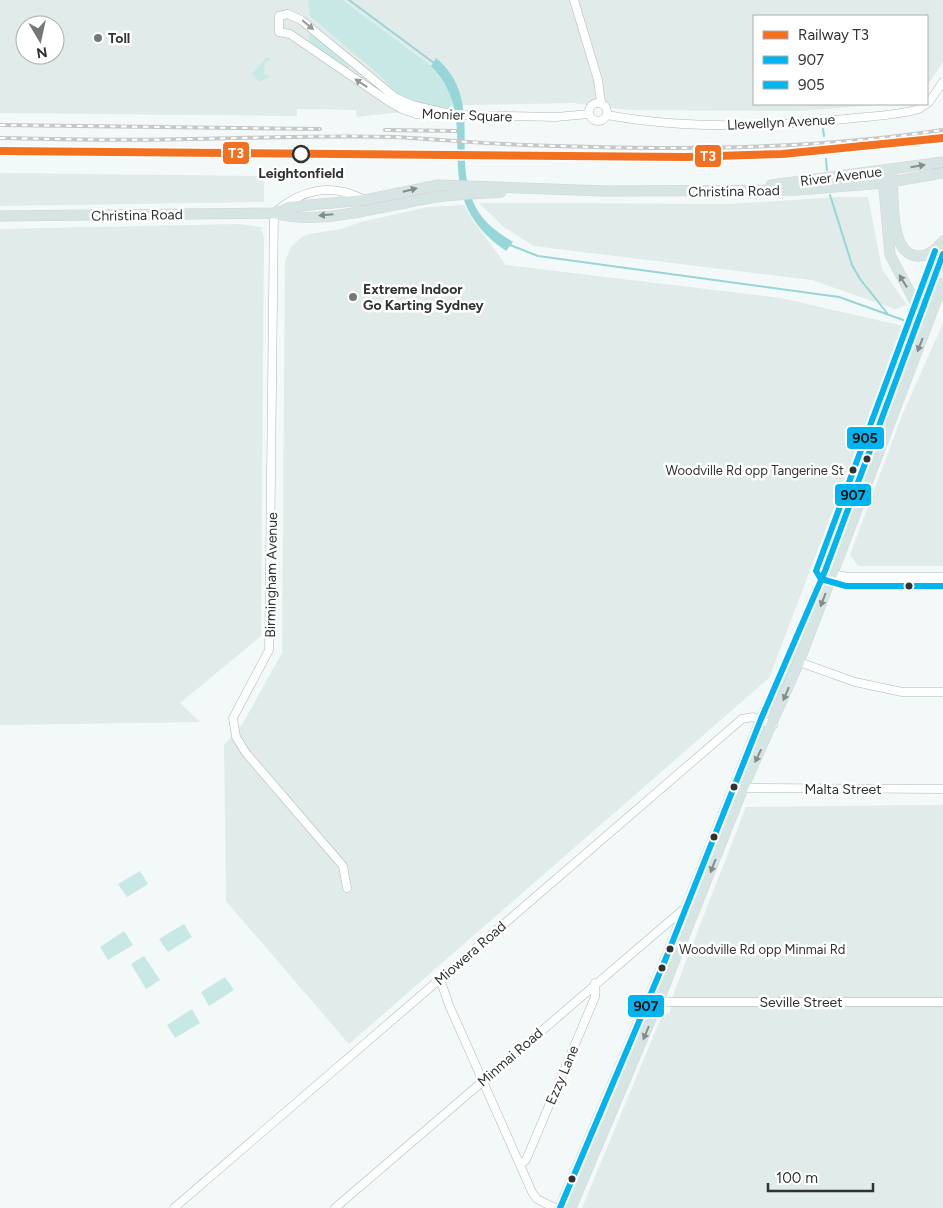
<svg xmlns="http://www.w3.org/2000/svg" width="943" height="1208" font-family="Figtree,sans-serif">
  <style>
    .built { fill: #e0ebea; fill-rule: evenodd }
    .green { fill: #c8e8e6 }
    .water { fill: #96d6d6 }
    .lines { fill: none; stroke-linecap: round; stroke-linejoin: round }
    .stream { stroke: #96d6d6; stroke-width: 2 }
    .minor-casing { stroke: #b3b7b7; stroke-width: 9 }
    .major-casing { stroke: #d2d4d4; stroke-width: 11 }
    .minor { stroke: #fdfefe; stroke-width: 8 }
    .major { stroke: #d7e4e4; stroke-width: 10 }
    .rail-casing { stroke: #c6c8c8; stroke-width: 4 }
    .rail { stroke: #fff; stroke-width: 2; stroke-dasharray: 5.5; stroke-linecap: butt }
    .bus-1-casing { stroke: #fff; stroke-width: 10 }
    .bus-2-casing { stroke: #fff; stroke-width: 10 }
    .bus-1 { stroke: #00b5ef; stroke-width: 6 }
    .bus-2 { stroke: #00b5ef; stroke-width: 6 }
    .rail-1-casing { stroke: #fff; stroke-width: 11 }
    .rail-1 { stroke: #f37021; stroke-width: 8 }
    .oneway { fill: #979898 }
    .oneway2 { fill: #848c8c }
    .poi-dot { fill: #757878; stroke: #fff; stroke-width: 2 }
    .stop-dot { fill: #fff; stroke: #313333; stroke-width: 2.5 }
    .bus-dot { fill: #313333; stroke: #fff; stroke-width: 2 }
    .labels { text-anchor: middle; stroke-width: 5; stroke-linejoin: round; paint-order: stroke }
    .bus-label { font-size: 13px; fill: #313333; stroke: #fff; text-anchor: end }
    .poi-label { font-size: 14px; font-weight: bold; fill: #313333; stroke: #fff; text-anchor: start }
    .street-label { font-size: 14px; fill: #313333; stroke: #fff }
    .stop-label { font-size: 14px; font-weight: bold; fill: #313333; stroke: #fff }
    .line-badge { stroke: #fff; stroke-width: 2 }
    .badge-label { font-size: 14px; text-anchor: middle; font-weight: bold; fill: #fff }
    .pale-badge-label { font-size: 14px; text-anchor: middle; font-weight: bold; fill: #111 }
  </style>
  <rect width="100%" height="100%" fill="#f3f8f8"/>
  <path class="built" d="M0,0H943V62L927,86V16H754V104H889L800,111L629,110L573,103L465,105L357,117L356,110L297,109V116L0,113ZM25,25H55V55H25Z
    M0,173L264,176V202L0,206Z
    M839,197H868L882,269L907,305L895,309L812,280L534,246L505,228L479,203L729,204Z
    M464,205L474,222L506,265L781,298L903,326L769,678L349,1044L226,901L224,745L243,723L282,653L285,261L291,247L302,237L309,234L341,229L361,222L428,207Z
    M239,224L261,227L264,239L261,636L180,703L200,722L0,725V229Z
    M943,323V566H858L850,555L901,418Z
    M943,805V1208H582L661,1018L670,1012L674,992L746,807Z"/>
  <path class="green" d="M308,0H342L431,66L448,89L452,98L450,109L415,104L401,97L375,71L310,16Z
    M311,34L329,46L350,68H346L314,47L308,37Z
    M266,58L269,57L270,61H265L264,74L270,76L260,82L252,74Z
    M140,871L148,884L127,897L118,884Z
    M184,924L192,937L168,952L159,939Z
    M124,931L133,945L108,960L100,947Z
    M144,956L160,980L146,989L131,964Z
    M225,977L234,990L209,1006L201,992Z
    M192,1009L200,1023L175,1038L167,1025Z"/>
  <path class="water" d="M436,58C489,102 444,168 483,218C491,228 502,235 513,242L506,251C420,191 488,124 431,66Z"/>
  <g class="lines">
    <path class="stream" d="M349,0L434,63
      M823,129L824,136
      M826,159L827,170
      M830,195L852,265L860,279L887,313
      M510,245L538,256L839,297L906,321"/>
    <g class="minor-casing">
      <path id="minor" d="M574,0L598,80L601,103
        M589 112a9 9 0 1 1 18 0a9 9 0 1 1-18 0Z
        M454,115L412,105L396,98L301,20L288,14L279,16V32L290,34L388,101L402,109L416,114L556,117L589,114
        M607,115C688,130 773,127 855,118C876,116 899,115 919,109L929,102L943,82
        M829,573L847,577H943
        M799,662L855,682L902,692H943
        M743,788L943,789
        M347,888L343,866L246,753L236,737L233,718L269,650L274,213C302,189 330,183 363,199
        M440,979L449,1005L532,1192L537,1199L555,1208
        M658,1002H943
        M521,1164L526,1160L595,997V983
        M174,1208L742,719L753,717L773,725
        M335,1208L685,908"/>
    </g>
    <g class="major-casing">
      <path id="major" d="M892,176C894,196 889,254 917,256C929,257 936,249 943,241
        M883,177L890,255L914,300L917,318
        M771,185L943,162
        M274,213L288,207L365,200L438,185L605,191L797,190L884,183L943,173
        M0,216L274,213C320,227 390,204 437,197C458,194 480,194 501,192
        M560,1208L666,958L761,719L786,665L825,571L943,254
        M571,1208L658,1002L743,788L799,662L943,283"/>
    </g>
    <use href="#minor" class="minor"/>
    <use href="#major" class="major"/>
    <g class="rail-casing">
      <path id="rail" d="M0,125L320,129
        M385,130L456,131
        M0,138C63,139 127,141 190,139C258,138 326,135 394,137C430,139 466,142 503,144C649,150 797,152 943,130"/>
    </g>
    <use href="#rail" class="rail"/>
    <g class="bus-1-casing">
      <path id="bus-1" d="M560,1208L666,958L761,719L825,571L943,254"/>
    </g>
    <g class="bus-2-casing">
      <path id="bus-2" d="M935,251L816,571L821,579L846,586H943"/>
    </g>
    <use href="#bus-1" class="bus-1"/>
    <use href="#bus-2" class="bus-2"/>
    <g class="rail-1-casing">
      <path id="rail-1" d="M0,151L685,157L782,154L943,138"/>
    </g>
    <use href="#rail-1" class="rail-1"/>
  </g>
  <defs><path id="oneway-solid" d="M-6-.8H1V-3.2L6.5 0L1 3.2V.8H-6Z" transform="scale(1.25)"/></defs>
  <g class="oneway">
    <use href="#oneway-solid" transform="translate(308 25) rotate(39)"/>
    <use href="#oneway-solid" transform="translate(361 83) rotate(-147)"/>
  </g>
  <g class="oneway2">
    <use href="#oneway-solid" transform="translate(918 166) rotate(-9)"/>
    <use href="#oneway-solid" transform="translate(410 190) rotate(-14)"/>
    <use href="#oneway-solid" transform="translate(326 215) rotate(175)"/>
    <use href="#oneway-solid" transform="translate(903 281) rotate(-122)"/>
    <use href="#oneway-solid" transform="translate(920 345) rotate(111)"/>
    <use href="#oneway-solid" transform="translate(823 600) rotate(111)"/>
    <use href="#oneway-solid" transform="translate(786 694) rotate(113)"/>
    <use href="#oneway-solid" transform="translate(758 756) rotate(115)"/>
    <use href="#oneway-solid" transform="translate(713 866) rotate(111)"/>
    <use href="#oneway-solid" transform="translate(646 1033) rotate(113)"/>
  </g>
  <g class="poi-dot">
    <circle cx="98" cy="38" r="5"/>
    <circle cx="353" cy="297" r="5"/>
  </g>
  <circle class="stop-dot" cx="301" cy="154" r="8"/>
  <g class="bus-dot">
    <circle cx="867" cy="459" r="4.5"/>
    <circle cx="853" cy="470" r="4.5"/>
    <circle cx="909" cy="586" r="4.5"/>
    <circle cx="734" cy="787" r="4.5"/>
    <circle cx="714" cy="837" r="4.5"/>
    <circle cx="670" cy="949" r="4.5"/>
    <circle cx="662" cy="968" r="4.5"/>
    <circle cx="572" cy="1179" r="4.5"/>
  </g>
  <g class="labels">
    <g class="bus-label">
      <text x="844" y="475">Woodville Rd opp Tangerine St</text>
      <text x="679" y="954" text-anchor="start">Woodville Rd opp Minmai Rd</text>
    </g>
    <g class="poi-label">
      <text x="108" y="43">Toll</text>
      <text x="363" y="294">Extreme Indoor<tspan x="363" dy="16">Go Karting Sydney</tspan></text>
    </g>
    <g class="street-label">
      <text transform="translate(467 115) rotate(2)" y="5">Monier Square</text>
      <text transform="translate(781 122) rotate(-3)" y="5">Llewellyn Avenue</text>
      <text transform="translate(841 176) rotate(-7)" y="5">River Avenue</text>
      <text transform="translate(734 191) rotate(-1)" y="5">Christina Road</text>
      <text transform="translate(137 215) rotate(-1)" y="5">Christina Road</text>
      <text transform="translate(271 575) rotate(-89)" y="5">Birmingham Avenue</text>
      <text x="843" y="794">Malta Street</text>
      <text transform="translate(470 953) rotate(-41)" y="5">Miowera Road</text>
      <text x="801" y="1007">Seville Street</text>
      <text transform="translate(510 1057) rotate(-41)" y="5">Minmai Road</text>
      <text transform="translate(562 1075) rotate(-67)" y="5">Ezzy Lane</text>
    </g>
    <g class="stop-label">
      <text x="301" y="178">Leightonfield</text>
    </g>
  </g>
  <g class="line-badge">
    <rect x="222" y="141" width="28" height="24" rx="5" fill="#f37021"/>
    <rect x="694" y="144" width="28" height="24" rx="5" fill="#f37021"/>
    <rect x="846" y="426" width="39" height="24" rx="5" fill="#00b5ef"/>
    <rect x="834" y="483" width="38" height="24" rx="5" fill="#00b5ef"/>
    <rect x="627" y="994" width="38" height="24" rx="5" fill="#00b5ef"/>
  </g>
  <g class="badge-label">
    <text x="236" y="158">T3</text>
    <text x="708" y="161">T3</text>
  </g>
  <g class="pale-badge-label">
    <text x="865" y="443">905</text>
    <text x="853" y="500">907</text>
    <text x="646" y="1011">907</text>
  </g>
  <rect x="753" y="15" width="175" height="90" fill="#ffffff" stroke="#adadad"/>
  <rect x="763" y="31" width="25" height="8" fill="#f37021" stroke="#adadad"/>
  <text x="798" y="40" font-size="15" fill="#313333">Railway T3</text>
  <rect x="763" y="56" width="25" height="8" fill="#00b5ef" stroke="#adadad"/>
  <text x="798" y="65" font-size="15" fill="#313333">907</text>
  <rect x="763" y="81" width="25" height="8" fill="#00b5ef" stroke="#adadad"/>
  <text x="798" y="90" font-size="15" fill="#313333">905</text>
  <g transform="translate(40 40) rotate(171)"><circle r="24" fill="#ffffff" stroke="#adadad"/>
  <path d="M0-4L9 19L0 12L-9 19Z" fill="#757878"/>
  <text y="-8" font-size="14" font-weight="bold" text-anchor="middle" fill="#313333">N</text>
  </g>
  <path d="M768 1183v8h105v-8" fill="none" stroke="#313333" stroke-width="2.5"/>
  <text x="776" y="1183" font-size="15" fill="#313333" stroke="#ffffff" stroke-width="4" paint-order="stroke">100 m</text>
</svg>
